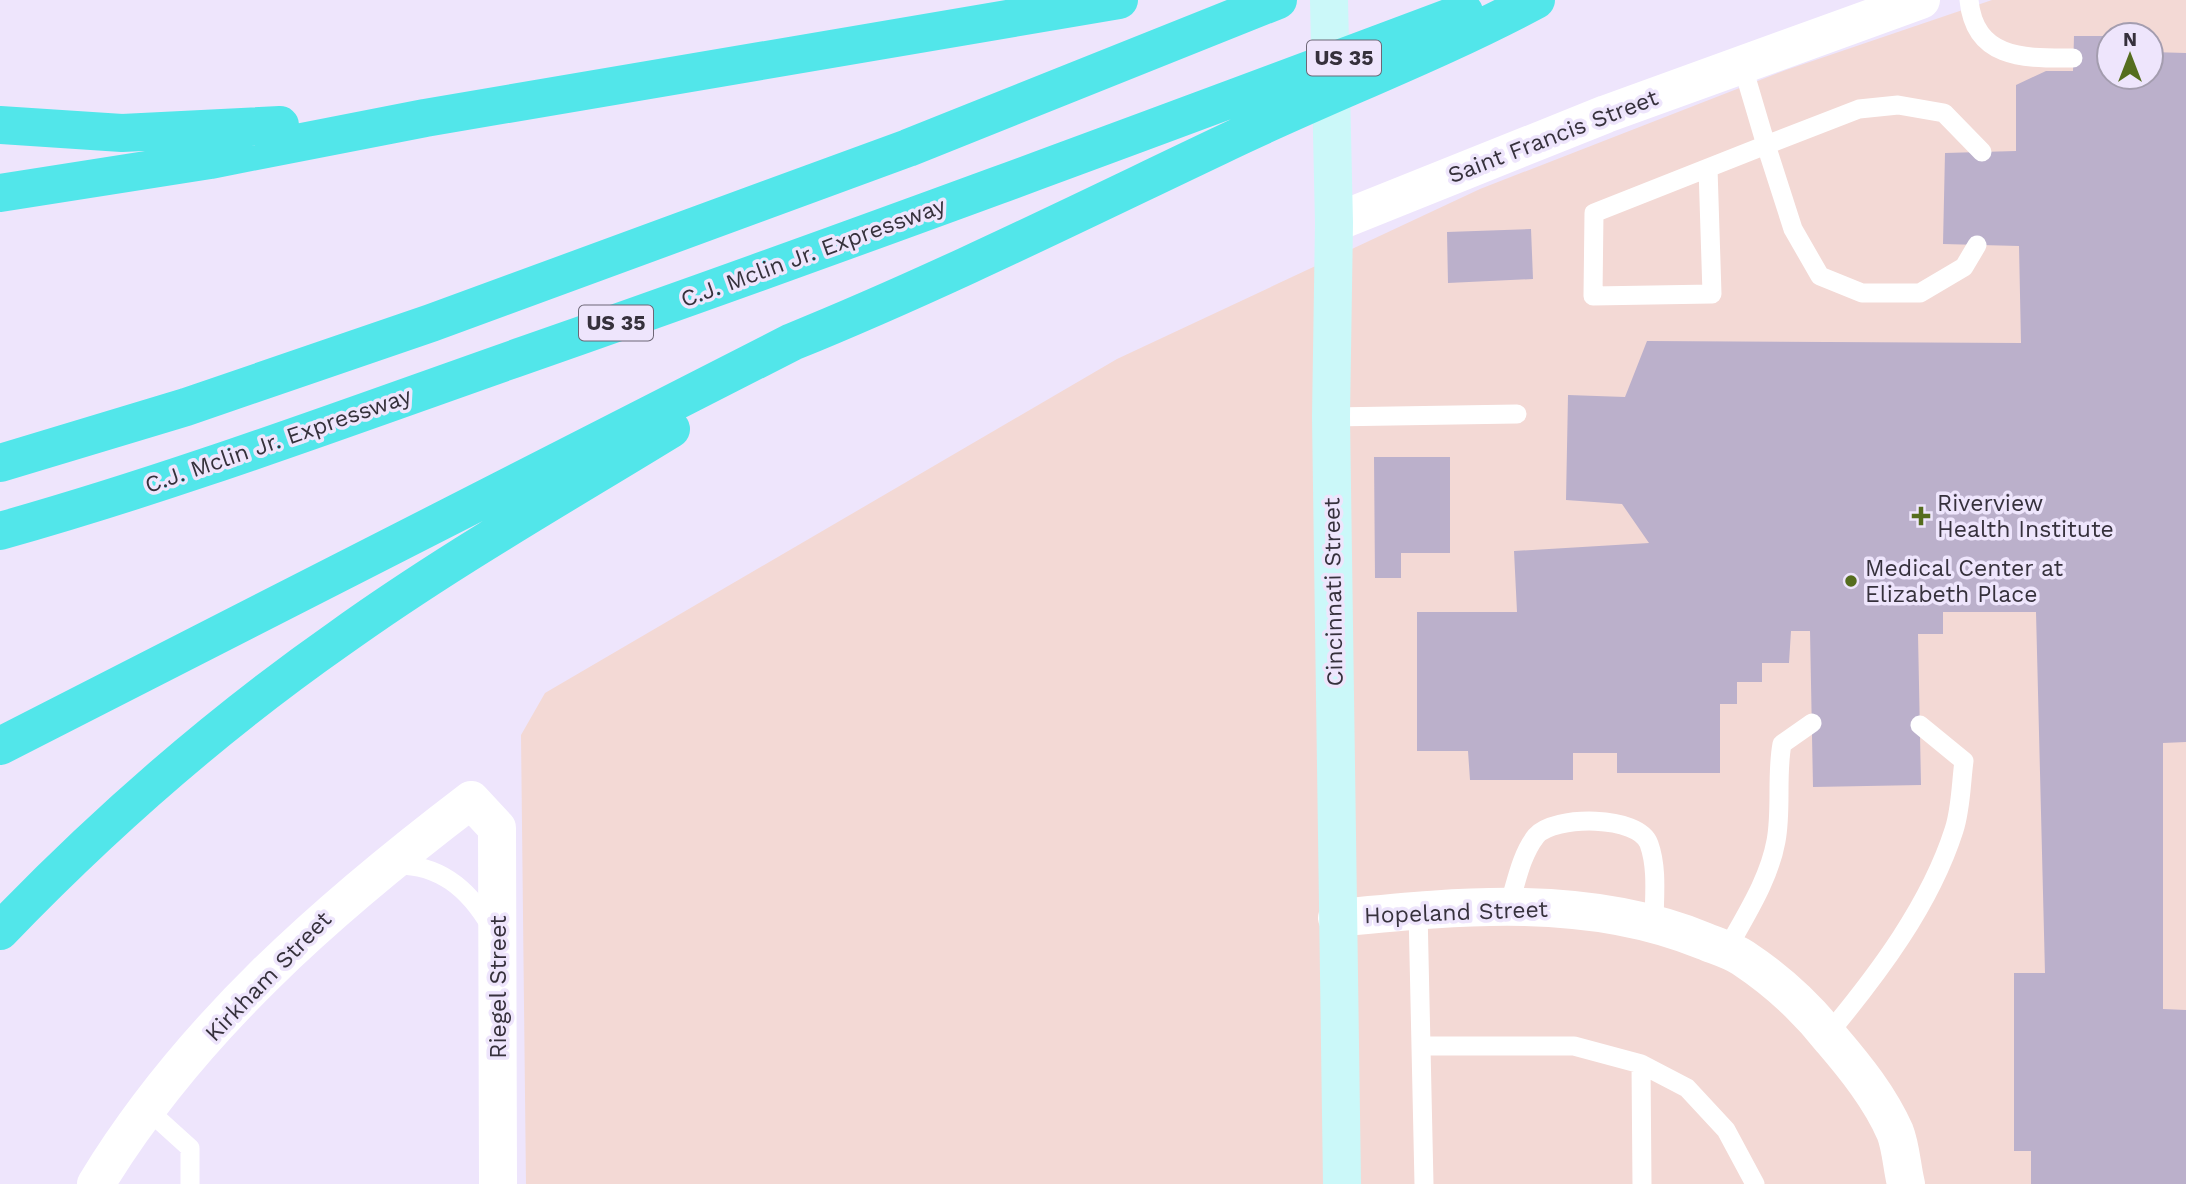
<svg xmlns="http://www.w3.org/2000/svg" width="2186" height="1184" font-family="'Work Sans',sans-serif">
  <style>
    .commercial { fill: #f3d9d5; fill-rule: evenodd }
    .building { fill: #bbb0cb }
    .lines { fill: none; stroke-linecap: round; stroke-linejoin: round }
    .lane { stroke: #fff; stroke-width: 19 }
    .street { stroke: #fff; stroke-width: 38 }
    .secondary { stroke: #cbf8f9; stroke-width: 38 }
    .highway { stroke: #52e6ea; stroke-width: 38 }
    .poi-dot { fill: #556d1e; stroke: #eee5fc; stroke-width: 2.5 }
    .labels { text-anchor: middle; stroke-width: 7; stroke-linejoin: round; paint-order: stroke }
    .shield { fill: #eee5fc; stroke: #6d6776; stroke-width: 2 }
    .shield-label { font-size: 21px; font-weight: bold; fill: #36313c }
    .street-label { font-size: 23px; fill: #36313c; stroke: #eee5fc }
    .poi-label { font-size: 23px; fill: #36313c; stroke: #eee5fc; text-anchor: start }
  </style>
  <rect width="100%" height="100%" fill="#eee5fc"/>
  <path class="commercial" d="M1992,0H2186V1184H526L521,735L545,693L1117,359L1480,189L1786,70ZM2109,35H2151V77H2109Z"/>
  <path class="building" d="M2074,36H2109V77H2151V52L2186,53V742L2163,743V1009L2186,1010V1184H2031V1151H2014V973H2045L2036,612H1943V634H1918L1921,785L1813,787L1810,631H1791L1789,663H1762V682H1737V704H1720V773H1617V753H1573V780H1470L1468,751H1417V612H1517L1514,551L1649,543L1622,504L1566,500L1568,395L1625,397L1647,341L2021,343L2019,246L1943,244L1945,153L2016,151V85L2046,71H2073Z
    M1531,229L1533,279L1448,283L1447,232Z
    M1374,457H1450V553H1401V578H1375Z"/>
  <g class="lines">
    <path class="lane" d="M1969,0C1975,61 2027,58 2073,58
      M1708,168L1712,294L1593,296L1594,213L1766,145L1742,64
      M1977,245L1964,267L1920,293H1862L1820,276L1793,229L1766,145L1859,109L1898,105L1944,113L1982,152
      M1331,417L1517,414
      M393,865C439,863 469,889 491,927
      M1509,906C1516,883 1521,855 1536,836C1554,815 1639,815 1649,844C1658,869 1654,899 1654,925
      M1418,910L1424,1184
      M1726,951C1745,916 1769,880 1776,841C1782,809 1776,776 1782,744L1812,723
      M1828,1034C1878,974 1930,905 1954,830C1961,809 1961,783 1964,761L1920,725
      M1421,1046H1574L1641,1064L1642,1184
      M1641,1064L1687,1088L1726,1130L1755,1184
      M148,1110L190,1148V1184"/>
    <path class="street" d="M1334,223L1606,114L1921,0
      M1337,918C1460,906 1587,893 1704,941C1716,946 1731,950 1743,958C1776,980 1807,1008 1832,1040C1856,1068 1880,1098 1895,1132C1901,1147 1902,1168 1906,1184
      M96,1184C190,1029 329,908 471,800L497,828L498,1184"/>
    <path class="secondary" d="M1329,0L1334,223L1331,417L1342,1184"/>
    <path class="highway" d="M0,125L122,133L280,125
      M0,193L210,160L425,118L1119,0
      M0,463L186,407L431,323L908,148L1278,0
      M0,531C178,481 351,416 525,355C840,245 1152,129 1464,12
      M0,746L792,342C937,283 1078,213 1219,146C1324,95 1433,55 1536,0
      M0,931C104,823 217,724 340,638C446,562 560,497 671,429"/>
  </g>
  <g class="poi-dot">
    <path d="M1917.5 505.5h7v7h7v7h-7v7h-7v-7h-7v-7h7z"/>
    <circle cx="1851" cy="581" r="7"/>
  </g>
  <g class="labels">
    <g class="shield">
      <rect x="1307" y="40.5" width="74" height="35" rx="5"/>
      <rect x="579" y="305.5" width="74" height="35" rx="5"/>
    </g>
    <g class="shield-label">
      <text x="1344" y="65">US 35</text>
      <text x="616" y="330">US 35</text>
    </g>
    <g class="street-label">
      <text transform="translate(1553 136) rotate(-21)" y="8">Saint Francis Street</text>
      <text transform="translate(813 252) rotate(-20)" y="8">C.J. Mclin Jr. Expressway</text>
      <text transform="translate(278 440) rotate(-19)" y="8">C.J. Mclin Jr. Expressway</text>
      <text transform="translate(1333 592) rotate(-91)" y="8">Cincinnati Street</text>
      <text transform="translate(1456 912) rotate(-2)" y="8">Hopeland Street</text>
      <text transform="translate(268 976) rotate(-46)" y="8">Kirkham Street</text>
      <text transform="translate(498 987) rotate(-90)" y="8">Riegel Street</text>
    </g>
    <g class="poi-label">
      <text x="1937" y="511">Riverview<tspan x="1937" dy="26">Health Institute</tspan></text>
      <text x="1865" y="576">Medical Center at<tspan x="1865" dy="26">Elizabeth Place</tspan></text>
    </g>
  </g>
  <g transform="translate(2130 56)"><circle r="33" fill="#eee5fc" stroke="#a49daf" stroke-width="2"/>
  <path d="M0-5L12 26L0 18L-12 26Z" fill="#556d1e"/>
  <text y="-10" font-size="19" font-weight="bold" text-anchor="middle" fill="#36313c">N</text>
  </g>
</svg>
